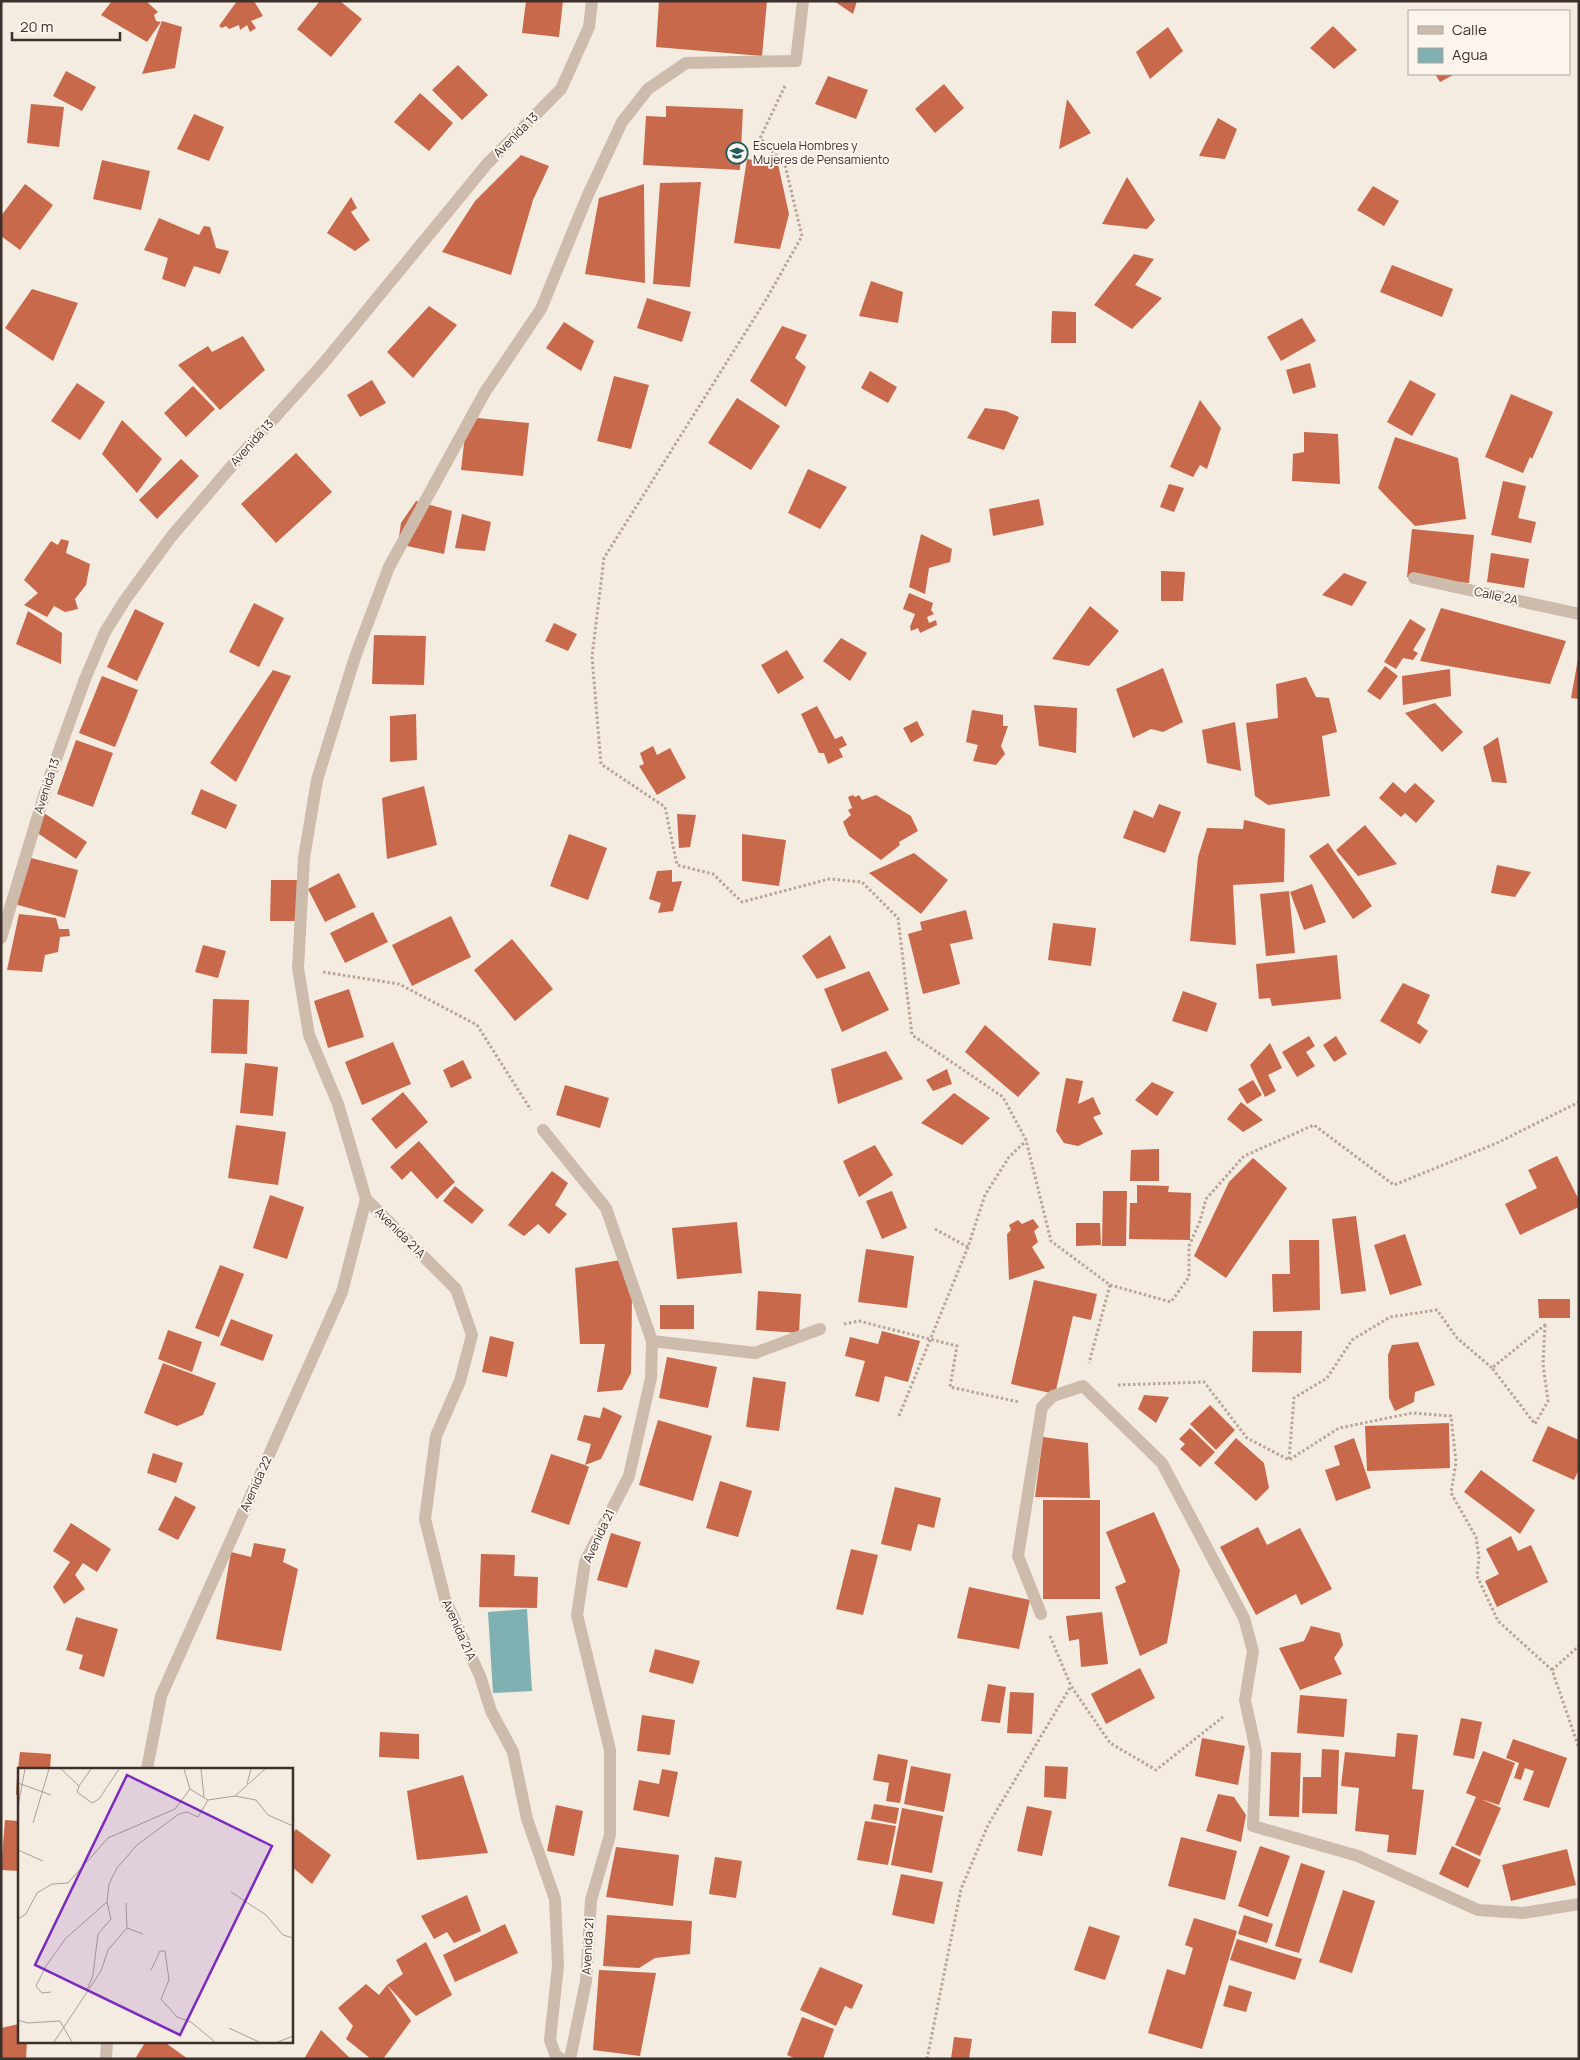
<svg xmlns="http://www.w3.org/2000/svg" width="1580" height="2060" font-family="Manrope,sans-serif">
  <style>
    .water { fill: #7fb0b2 }
    .building { fill: #c8694b }
    .lines { fill: none; stroke-linecap: round; stroke-linejoin: round }
    .path { stroke: #b9a596; stroke-width: 3; stroke-dasharray: 2.5 2.5; stroke-linecap: butt }
    .street { stroke: #cdbbac; stroke-width: 12 }
    .labels { text-anchor: middle; stroke-width: 4; stroke-linejoin: round; paint-order: stroke }
    .street-label { font-size: 12px; fill: #3b302b; stroke: #fbf5ee }
    .poi-label { font-size: 12px; fill: #3b302b; stroke: #fbf5ee; text-anchor: start }
    .inset-road { fill: none; stroke: #aaa098; stroke-width: 1 }
    .view { fill: #7b2cbf; fill-opacity: 0.15; stroke: #7b2cbf; stroke-width: 2.5 }
    .inset-edge { fill: none; stroke: #3b302b; stroke-width: 2.5 }
  </style>
  <rect width="100%" height="100%" fill="#f4ebe1"/>
  <path class="water" d="M527,1609L532,1691L493,1693L488,1612Z"/>
  <path class="building" d="M112,1H146L158,12L154,15L156,21L161,22L147,42L101,15Z
    M237,1H254L263,16L251,21L256,28L250,32L247,25L240,30L239,25L229,29L226,26L222,28L219,26Z
    M320,1H340L362,19L331,57L297,29Z
    M526,1H563L559,37L522,33Z
    M659,1H767L762,56L656,47Z
    M834,1H857L853,14Z
    M162,21L182,27L175,68L142,74Z
    M1333,26L1357,50L1334,69L1310,48Z
    M1168,27L1183,51L1150,79L1136,52Z
    M458,65L488,95L462,120L432,90Z
    M66,71L96,87L82,111L53,96Z
    M1435,74H1455L1440,82Z
    M828,76L868,90L856,119L815,104Z
    M944,84L964,108L935,133L915,109Z
    M420,93L453,123L429,151L394,122Z
    M1067,99L1091,133L1059,149Z
    M31,104L64,107L59,147L27,143Z
    M666,106L743,109L740,170L643,165L646,116L666,117Z
    M194,114L224,127L209,161L177,149Z
    M1218,118L1237,129L1225,159L1199,156Z
    M521,155L549,166L533,200L511,275L442,252L475,201Z
    M747,159L778,164L789,214L780,249L734,243Z
    M102,160L150,171L141,210L93,199Z
    M1127,177L1155,220L1147,229L1102,224Z
    M701,182L690,287L653,284L660,183Z
    M25,184L53,205L20,250L1,236V216Z
    M644,184L645,283L585,274L599,198Z
    M1373,186L1399,201L1384,226L1357,210Z
    M351,197L357,208L351,212L370,240L355,251L327,233Z
    M159,218L199,235L204,226L210,227L216,248L229,251L220,274L194,266L185,287L162,279L168,258L144,250Z
    M1134,254L1154,259L1135,285L1162,298L1132,329L1094,305Z
    M1392,265L1453,289L1442,317L1380,292Z
    M871,281L903,292L898,323L859,316Z
    M32,289L78,303L53,361L5,328Z
    M647,298L691,312L682,342L637,328Z
    M429,306L457,325L413,378L387,352Z
    M1052,311L1076,312V343H1051Z
    M1302,318L1316,341L1281,361L1267,337Z
    M564,322L594,341L581,371L546,348Z
    M782,326L807,335L795,358L806,367L786,407L750,381Z
    M243,336L265,370L220,410L178,365L208,346L212,352Z
    M1310,363L1316,387L1293,394L1286,370Z
    M870,371L897,387L888,403L861,388Z
    M614,376L649,385L631,449L597,441Z
    M372,380L386,403L360,417L347,395Z
    M1410,380L1436,394L1412,436L1387,422Z
    M77,383L105,402L80,440L51,421Z
    M193,386L215,409L186,437L164,413Z
    M1511,394L1553,412L1532,459L1530,457L1523,473L1485,457Z
    M737,398L780,426L751,470L708,443Z
    M1200,400L1221,428L1207,469L1200,465L1193,477L1170,467Z
    M985,408L1006,411L1019,417L1004,450L967,438Z
    M467,417L529,423L523,476L461,470Z
    M122,420L162,459L137,493L102,454Z
    M1304,432L1338,434L1340,484L1292,481L1293,454L1304,452Z
    M1395,437L1458,458L1466,519L1415,526L1378,488Z
    M296,453L332,492L276,543L241,504Z
    M181,459L199,476L157,519L139,500Z
    M808,469L847,487L820,529L788,513Z
    M1503,481L1526,486L1518,518L1536,522L1531,543L1491,535Z
    M1169,484L1184,488L1174,512L1160,507Z
    M1039,499L1044,525L993,536L989,509Z
    M416,501L452,511L444,554L398,544L401,523Z
    M462,514L491,522L485,551L455,548Z
    M1412,529L1474,535L1469,583L1407,577Z
    M921,534L952,549L950,562L929,568L925,594L909,587Z
    M61,539L69,541L66,553L90,564L86,585L75,599L78,609L65,612L54,606L47,617L24,605L38,593L24,580L51,541L58,545Z
    M1491,553L1529,559L1524,588L1487,582Z
    M1161,571L1185,572L1183,601H1161Z
    M1344,573L1367,582L1352,606L1322,595Z
    M909,593L933,603L931,610L934,614L927,617L929,623L936,620L937,625L920,633L918,628L911,631L910,627L915,614L903,609Z
    M254,603L284,618L259,667L229,652Z
    M1090,606L1119,631L1089,666L1052,659Z
    M1441,608L1566,641L1550,684L1420,661Z
    M135,609L164,623L137,681L107,667Z
    M28,611L62,633L61,664L16,644Z
    M1410,619L1426,629L1413,650L1418,653L1413,660L1403,658L1396,669L1384,662Z
    M554,623L577,634L568,651L545,641Z
    M374,635L426,636L424,685L372,684Z
    M841,638L867,653L850,681L823,661Z
    M787,650L804,678L778,694L761,665Z
    M1578,659H1579V699L1571,698Z
    M1385,666L1398,676L1380,700L1367,691Z
    M1163,668L1183,722L1163,732L1151,729L1133,738L1116,689Z
    M1450,669L1451,696L1403,705L1402,676Z
    M273,670L291,676L236,782L210,763Z
    M102,676L138,690L115,747L79,733Z
    M1306,677L1316,697L1329,698L1337,732L1322,736L1330,796L1268,805L1255,796L1246,723L1278,718L1276,684Z
    M1435,703L1463,732L1442,752L1405,713Z
    M1034,705L1077,708L1076,753L1039,746Z
    M817,706L835,739L842,736L847,745L839,749L843,757L828,764L824,753H819L801,714Z
    M972,710L1003,715V726H1008L1001,746L1005,754L996,765L973,761L978,745L966,742Z
    M416,714L417,760L390,762V716Z
    M917,721L924,735L911,743L903,728Z
    M1235,722L1241,771L1207,763L1202,730Z
    M1498,737L1507,783L1492,782L1483,747Z
    M76,740L113,753L93,807L57,794Z
    M653,746L657,755L670,748L686,778L657,795L639,766L644,764L640,753Z
    M1393,782L1405,793L1415,783L1435,801L1416,823L1405,813L1401,817L1379,798Z
    M424,786L437,845L387,859L382,798Z
    M201,789L237,805L226,829L191,814Z
    M853,795L855,797L859,795L862,800L876,795L911,816L918,831L899,842L900,845L881,860L849,836L843,822L851,815L848,810L852,808L848,797Z
    M1159,804L1181,812L1165,853L1123,838L1134,810L1153,818Z
    M44,813L87,842L76,859L33,830Z
    M677,814L696,815L690,847L679,848Z
    M1244,820L1285,829L1284,882L1233,885L1236,945L1190,941L1198,857L1207,828L1243,829Z
    M1365,825L1397,864L1358,876L1336,850Z
    M569,834L607,848L588,900L550,886Z
    M742,834L786,840L779,886L742,881Z
    M1328,843L1372,906L1353,919L1309,856Z
    M914,853L948,880L921,914L869,873Z
    M27,857L78,870L65,918L11,903Z
    M1497,865L1531,872L1515,897L1491,893Z
    M672,870V882L682,881L673,911L658,913L661,903L649,899L657,871Z
    M339,873L356,907L325,922L308,889Z
    M271,880H299L298,921H270Z
    M1312,884L1326,922L1304,930L1290,892Z
    M1289,891L1295,953L1266,956L1260,894Z
    M966,910L973,939L950,944L960,984L923,994L908,934L922,930L920,922Z
    M373,912L388,942L345,963L330,933Z
    M19,914L56,918L59,929H69L70,936L60,937L58,952L45,955L42,972L7,970Z
    M451,916L471,957L412,986L392,945Z
    M1053,923L1096,928L1091,966L1048,960Z
    M830,935L846,968L817,979L802,956Z
    M512,939L553,989L515,1021L474,970Z
    M203,945L226,951L218,978L195,972Z
    M1337,955L1341,999L1272,1006L1270,998L1259,999L1256,964Z
    M869,971L889,1010L842,1032L824,989Z
    M1403,983L1430,995L1417,1023L1428,1031L1420,1044L1380,1021Z
    M349,989L364,1037L328,1048L314,1001Z
    M1183,991L1217,1003L1207,1032L1172,1021Z
    M213,999L249,1000L247,1054L211,1053Z
    M985,1025L1040,1073L1018,1097L965,1052Z
    M1309,1036L1315,1046L1306,1052L1315,1066L1297,1077L1282,1052Z
    M1336,1036L1347,1054L1334,1062L1323,1045Z
    M393,1042L411,1084L362,1105L345,1062Z
    M1270,1043L1282,1068L1268,1075L1276,1091L1265,1097L1250,1065Z
    M886,1051L903,1079L838,1104L831,1069Z
    M463,1060L472,1078L451,1088L443,1070Z
    M245,1063L278,1067L273,1116L240,1113Z
    M947,1069L952,1084L933,1091L926,1080Z
    M1066,1078L1083,1081L1078,1104L1093,1097L1101,1114L1093,1117L1103,1134L1078,1146L1064,1143L1056,1131Z
    M1253,1080L1262,1095L1247,1104L1238,1089Z
    M1152,1082L1174,1092L1157,1116L1135,1100Z
    M565,1085L609,1098L600,1128L556,1115Z
    M403,1092L428,1122L396,1149L371,1119Z
    M954,1093L990,1118L962,1145L921,1123Z
    M1241,1102L1263,1120L1243,1132L1227,1119Z
    M236,1125L286,1132L278,1185L228,1178Z
    M419,1141L455,1182L437,1199L411,1171L402,1180L390,1167Z
    M875,1145L893,1175L859,1197L843,1161Z
    M1159,1149V1181H1130L1131,1150Z
    M1557,1156L1579,1200V1207L1520,1235L1505,1204L1537,1188L1528,1170Z
    M1253,1158L1287,1188L1226,1278L1194,1256L1229,1182Z
    M552,1171L568,1183L555,1205L567,1214L549,1234L538,1224L524,1236L508,1225Z
    M1137,1185L1169,1186L1168,1192L1191,1193L1190,1240L1129,1239L1130,1203H1137Z
    M455,1186L484,1210L472,1224L443,1201Z
    M892,1191L907,1228L882,1239L866,1201Z
    M1103,1191H1127L1126,1246H1102Z
    M270,1195L304,1207L287,1259L253,1248Z
    M1356,1216L1366,1291L1341,1294L1332,1219Z
    M1033,1219L1039,1227L1034,1231L1038,1242L1032,1247L1045,1268L1009,1280L1007,1234L1011,1230L1009,1225L1018,1220L1022,1224Z
    M737,1222L742,1273L677,1279L672,1228Z
    M1076,1223H1100L1101,1245L1076,1246Z
    M1405,1234L1422,1285L1390,1295L1374,1245Z
    M1289,1240H1319L1320,1310L1273,1312L1272,1274H1290Z
    M866,1249L914,1256L907,1308L858,1302Z
    M620,1260L632,1298L631,1373L622,1390L597,1392L605,1344H580L575,1268Z
    M220,1265L244,1274L219,1337L195,1328Z
    M1034,1280L1097,1294L1091,1320L1073,1316L1055,1394L1011,1384Z
    M758,1291L801,1294L799,1333L756,1330Z
    M1538,1299H1570V1318H1539Z
    M660,1305H694V1329H660Z
    M231,1319L273,1335L263,1361L220,1345Z
    M168,1330L202,1342L192,1372L158,1359Z
    M882,1331L920,1341L908,1382L885,1376L879,1402L855,1396L865,1361L845,1356L850,1337L878,1344Z
    M1253,1331H1302L1301,1373L1252,1372Z
    M490,1336L514,1342L507,1377L482,1372Z
    M1418,1342L1435,1385L1415,1392L1414,1402L1395,1411L1389,1398L1388,1355L1392,1345Z
    M667,1357L717,1367L708,1408L659,1398Z
    M163,1363L216,1383L203,1415L177,1426L144,1413Z
    M753,1377L786,1382L779,1431L746,1427Z
    M1144,1395L1169,1397L1156,1423L1138,1409Z
    M1210,1405L1235,1430L1216,1450L1190,1424Z
    M603,1407L622,1416L601,1459L585,1465L589,1467L569,1525L531,1512L551,1454L585,1465L591,1444L577,1440L584,1415L600,1418Z
    M658,1420L712,1436L693,1501L639,1485Z
    M1449,1423L1450,1468L1367,1471L1365,1426Z
    M1548,1426L1579,1440V1469L1574,1480L1532,1461Z
    M1190,1428L1215,1452L1200,1467L1180,1449L1185,1444L1179,1439Z
    M1043,1437L1088,1443L1090,1498L1035,1497Z
    M1236,1438L1264,1463L1269,1488L1256,1501L1214,1463Z
    M1354,1438L1371,1488L1336,1501L1325,1470L1340,1465L1334,1446Z
    M153,1453L183,1463L176,1483L147,1473Z
    M1481,1470L1535,1510L1520,1534L1464,1492Z
    M720,1481L752,1491L738,1537L706,1528Z
    M895,1487L941,1498L934,1528L918,1524L911,1551L881,1544Z
    M175,1496L196,1507L178,1540L158,1530Z
    M1043,1500H1100V1599H1043Z
    M1154,1512L1180,1570L1167,1643L1140,1656L1115,1587L1126,1582L1106,1532Z
    M71,1523L111,1549L97,1572L83,1563L75,1575L85,1589L64,1604L53,1587L70,1562L53,1551Z
    M1258,1527L1267,1545L1300,1528L1332,1589L1301,1605L1296,1594L1256,1615L1220,1547Z
    M611,1533L641,1542L627,1588L597,1580Z
    M1511,1536L1518,1551L1531,1545L1548,1582L1497,1607L1485,1581L1499,1574L1486,1549Z
    M254,1543L286,1549L283,1562L298,1569L281,1651L216,1639L231,1552L251,1557Z
    M851,1549L878,1555L863,1615L836,1609Z
    M481,1554L515,1555L514,1576L538,1577L537,1608L479,1607Z
    M969,1587L1030,1600L1019,1649L957,1638Z
    M1102,1612L1108,1664L1081,1667L1079,1639L1069,1641L1066,1616Z
    M76,1617L118,1629L104,1677L79,1669L83,1655L66,1650Z
    M1311,1626L1340,1633L1343,1645L1334,1658L1342,1674L1300,1690L1279,1648L1304,1641Z
    M655,1649L700,1661L693,1684L649,1672Z
    M1140,1668L1155,1698L1106,1724L1091,1694Z
    M988,1684L1006,1687L1000,1723L981,1721Z
    M1010,1692L1034,1693L1032,1734L1007,1733Z
    M1300,1695L1347,1699L1344,1737L1297,1733Z
    M642,1715L675,1720L670,1755L637,1751Z
    M1461,1718L1482,1722L1474,1759L1453,1755Z
    M380,1732L419,1734V1759L379,1757Z
    M1397,1733L1418,1735L1412,1789L1424,1790L1416,1855L1387,1852L1389,1835L1355,1831L1359,1788L1341,1786L1345,1752L1395,1757Z
    M1202,1738L1245,1746L1238,1785L1195,1776Z
    M1513,1739L1567,1758L1549,1808L1523,1800L1534,1771L1525,1768L1521,1780L1514,1778L1519,1763L1506,1758Z
    M1322,1749L1339,1750L1337,1814L1302,1813L1303,1777H1321Z
    M1483,1751L1515,1763L1499,1805L1481,1799L1501,1808L1480,1856L1455,1845L1476,1797L1466,1793Z
    M20,1752L51,1754L50,1769H18Z
    M1271,1752L1301,1753L1299,1817L1269,1816Z
    M878,1754L908,1760L900,1803L886,1801L889,1783L873,1780Z
    M911,1766L951,1774L944,1812L904,1804Z
    M1045,1766L1068,1767L1066,1799L1044,1797Z
    M662,1769L678,1772L669,1817L633,1810L639,1780L659,1784Z
    M463,1775L488,1853L417,1860L407,1791Z
    M17,1776H19V1795H16Z
    M1218,1794L1234,1797L1246,1815L1241,1842L1206,1831Z
    M874,1804L899,1808L896,1824L871,1819Z
    M556,1805L583,1811L574,1856L547,1851Z
    M1027,1806L1052,1811L1042,1856L1017,1851Z
    M902,1808L943,1816L932,1873L891,1865Z
    M5,1820L19,1821V1871L1,1870Z
    M865,1821L896,1826L888,1865L857,1860Z
    M296,1829L331,1855L312,1884L291,1866V1836Z
    M1181,1837L1237,1851L1225,1900L1168,1886Z
    M1260,1846L1290,1856L1268,1917L1238,1906Z
    M1452,1846L1481,1860L1468,1888L1439,1874Z
    M616,1847L679,1855L673,1906L606,1897Z
    M1567,1849L1576,1885L1511,1901L1502,1865Z
    M715,1857L742,1861L736,1898L709,1894Z
    M1301,1863L1325,1871L1299,1953L1275,1946Z
    M901,1874L943,1882L934,1924L892,1915Z
    M1343,1890L1375,1901L1352,1973L1319,1962Z
    M467,1895L481,1931L454,1943L447,1932L434,1939L421,1916Z
    M607,1915L692,1921L690,1954L655,1958L639,1968L603,1966Z
    M1244,1915L1273,1924L1267,1943L1238,1934Z
    M1194,1918L1237,1931L1202,2049L1148,2033L1167,1969L1185,1975L1193,1948L1185,1945Z
    M505,1924L518,1953L455,1982L443,1955Z
    M1089,1926L1120,1936L1105,1980L1074,1970Z
    M1237,1939L1302,1959L1295,1980L1230,1960Z
    M426,1942L452,1995L416,2016L387,1985L411,2021L383,2059H371L346,2039L353,2026L338,2008L366,1984L379,1995L387,1985L403,1974L396,1960Z
    M820,1967L863,1985L852,2009L845,2006L836,2026L800,2010Z
    M599,1970L656,1973L640,2056L593,2050Z
    M1229,1985L1252,1992L1246,2012L1223,2006Z
    M802,2017L834,2029L823,2059H796L787,2055Z
    M19,2024V2041H27L26,2059H1V2028Z
    M321,2030L351,2059H304Z
    M954,2037L972,2039L969,2059H951Z
    M146,2041H163L188,2059H135Z
    M171,2041H186V2042L174,2044Z"/>
  <g class="lines">
    <path class="path" d="M785,86L760,138L785,165L802,236L767,298L604,558L592,657L601,764L665,807L677,865L713,874L742,902L829,879L862,882L898,918L912,1035L1003,1097L1026,1140L1051,1241L1110,1285L1089,1363
      M323,972L399,984L477,1025L531,1110
      M935,1229L968,1247
      M1110,1285L1171,1302L1189,1277V1246L1200,1221L1206,1199L1244,1156L1314,1125L1394,1185L1497,1143L1579,1102
      M844,1324L859,1321L957,1346L950,1387L1019,1402
      M1545,1325L1543,1364L1548,1401L1535,1424L1492,1368Z
      M1118,1385L1204,1382L1247,1438L1289,1460L1339,1428L1412,1413L1451,1416L1456,1462L1451,1493L1476,1537L1479,1557L1477,1576L1498,1621L1552,1670L1579,1748
      M899,1416L968,1247L985,1195L1009,1157L1026,1141
      M1289,1459L1294,1398L1327,1378L1352,1340L1390,1317L1437,1310L1457,1338L1492,1368
      M1050,1636L1071,1686L1110,1743L1156,1770L1223,1717
      M1552,1670L1579,1646
      M927,2059L961,1889L988,1825L1071,1686"/>
    <path class="street" d="M1414,578L1579,614
      M1,938L50,776L85,679L105,632L125,600L171,537L241,455L322,365L487,164L561,89L589,27L592,1
      M543,1130L606,1208L652,1341L651,1378L629,1476L585,1562L577,1615L610,1750V1835L591,1900L586,1981L570,2059
      M652,1341L755,1353L820,1329
      M1041,1614L1018,1556L1042,1407L1053,1396L1083,1386L1162,1463L1244,1618L1253,1651L1245,1700L1256,1751L1253,1826L1358,1856L1478,1910L1523,1913L1579,1904
      M147,1769L161,1696L342,1292L366,1199
      M106,2059L107,2041
      M561,2059L555,2054L550,2040L558,1966L555,1899L527,1819L513,1752L491,1711L480,1676L445,1599L425,1519L436,1436L460,1381L472,1335L456,1289L366,1199L338,1104L309,1035L298,968L304,858L317,780L355,657L389,567L485,392L541,309L587,197L622,122L648,89L686,63L796,61L803,1"/>
  </g>
  <defs>
    <g id="school-ring" transform="scale(1.125)"><circle r="9.5" fill="#fbf5ee" stroke="#1f5a5e" stroke-width="1.5"/><path d="M0-5L7-2L0 1L-7-2ZM-4 1L0 2.5L4 1V4Q0 6-4 4Z" fill="#1f5a5e"/></g>
  </defs>
  <g fill-rule="evenodd">
    <use href="#school-ring" x="737" y="153"/>
  </g>
  <g class="labels">
    <g class="street-label">
      <text transform="translate(516 135) rotate(-45)" y="4">Avenida 13</text>
      <text transform="translate(252 443) rotate(-48)" y="4">Avenida 13</text>
      <text transform="translate(1496 596) rotate(12)" y="4">Calle 2A</text>
      <text transform="translate(47 786) rotate(-72)" y="4">Avenida 13</text>
      <text transform="translate(400 1233) rotate(45)" y="4">Avenida 21A</text>
      <text transform="translate(256 1484) rotate(-66)" y="4">Avenida 22</text>
      <text transform="translate(599 1536) rotate(-65)" y="4">Avenida 21</text>
      <text transform="translate(459 1630) rotate(66)" y="4">Avenida 21A</text>
      <text transform="translate(588 1946) rotate(-87)" y="4">Avenida 21</text>
    </g>
    <g class="poi-label">
      <text x="753" y="150">Escuela Hombres y<tspan x="753" dy="14">Mujeres de Pensamiento</tspan></text>
    </g>
  </g>
  <g transform="translate(18 1768)">
    <rect width="275" height="275" fill="#f4ebe1"/>
    <path class="inset-road" d="M43,1L61,18L59,24L74,35L81,31L101,1M166,1L172,21L190,32L217,28L238,32L250,47L275,58M183,1L186,29M0,15L33,27M229,16L233,1M61,18L73,1M217,28L247,1M0,38L7,1M15,55L31,1M0,82L25,93M213,124L248,147L265,167L275,170M0,151L8,146L19,125L34,116L50,115L90,70L157,41L172,21M109,160L125,166M133,202L142,183H147L151,212L143,231L159,249L173,254L197,274M69,222L75,207L80,166L93,151L89,134L91,116L99,100L119,77L161,46L169,44L180,49L190,32M33,224L24,225L18,218L28,198L48,170L89,134M0,252L9,255L42,253L54,274M211,260L241,274M36,274L83,203L90,182L109,160L108,135M260,274L275,268"/>
    <path class="view" d="M109,7L254,78L162,267L17,197Z"/>
    <rect width="275" height="275" class="inset-edge"/>
  </g>
  <rect width="1580" height="2060" fill="none" stroke="#3b302b" stroke-width="5"/>
  <rect x="1408" y="10" width="162" height="65" fill="#fbf5ee" stroke="#aea6a0"/>
  <rect x="1418" y="26" width="25" height="8" fill="#cdbbac" stroke="#aea6a0"/>
  <text x="1452" y="35" font-size="15" fill="#3b302b">Calle</text>
  <rect x="1418" y="48" width="25" height="15" fill="#7fb0b2" stroke="#aea6a0"/>
  <text x="1452" y="60" font-size="15" fill="#3b302b">Agua</text>
  <path d="M12 32v8h108v-8" fill="none" stroke="#3b302b" stroke-width="2.5"/>
  <text x="20" y="32" font-size="15" fill="#3b302b" stroke="#fbf5ee" stroke-width="4" paint-order="stroke">20 m</text>
</svg>
